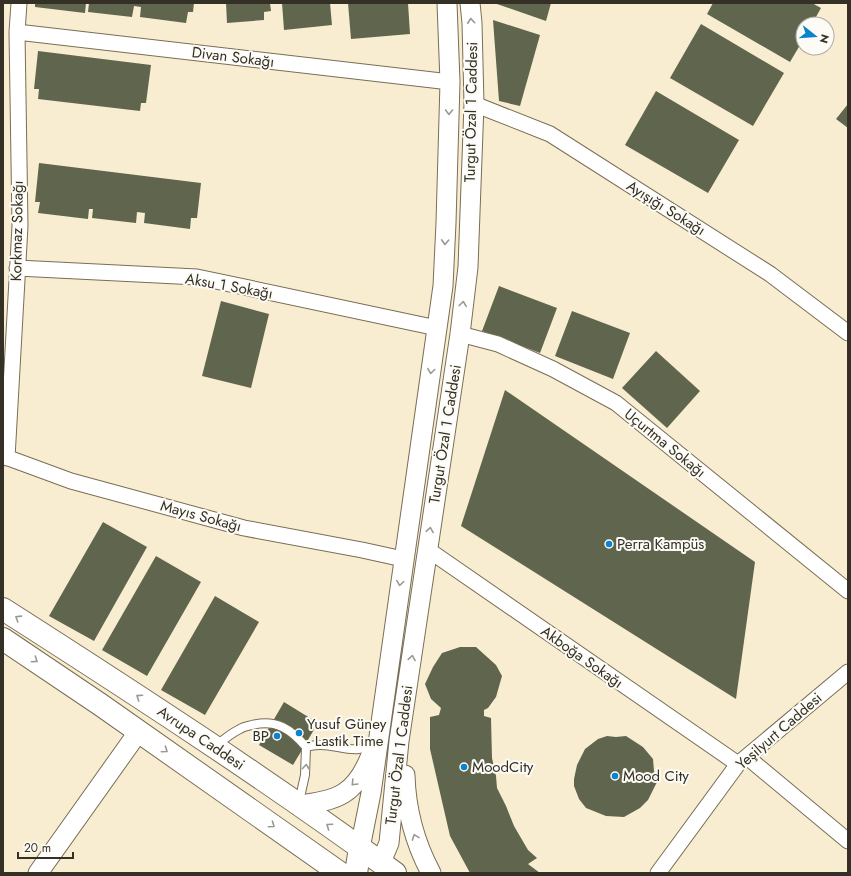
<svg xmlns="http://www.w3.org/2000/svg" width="851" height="876" font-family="Jost,sans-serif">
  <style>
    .building { fill: #60664d }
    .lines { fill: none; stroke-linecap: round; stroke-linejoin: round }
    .service-casing { stroke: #796e55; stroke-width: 10 }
    .minor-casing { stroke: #796e55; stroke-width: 17 }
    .tertiary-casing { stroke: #796e55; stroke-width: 21 }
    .secondary-casing { stroke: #796e55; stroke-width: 24 }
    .service { stroke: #fff; stroke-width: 8 }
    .minor { stroke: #fff; stroke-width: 15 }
    .tertiary { stroke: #fff; stroke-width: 19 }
    .secondary { stroke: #fff; stroke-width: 22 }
    .oneway { stroke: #9a9892 }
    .poi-dot { fill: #0983cb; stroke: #fdfbf5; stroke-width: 1.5 }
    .labels { text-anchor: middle; stroke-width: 4; stroke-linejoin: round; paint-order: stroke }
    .street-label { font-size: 15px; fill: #343025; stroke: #fdfbf5 }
    .poi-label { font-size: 15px; fill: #343025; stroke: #fdfbf5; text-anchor: start }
  </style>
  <rect width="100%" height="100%" fill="#f9edd1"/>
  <path class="building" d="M35,3H86L85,13L35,7Z
    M89,3H194L193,12H188L186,23L140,17L141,7L134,6L132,17L88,12Z
    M226,3H270L271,11L264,12V20L227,23Z
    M282,3H330L332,25L284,30Z
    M348,3H408L410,34L351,39Z
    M494,3H551L546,21Z
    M713,3H812L821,8L812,24H803V40L790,62L707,14Z
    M493,20L540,35L520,106L499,101Z
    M701,24L784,73L753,126L670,78Z
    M38,51L151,65L146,103H141L140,111L38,99L39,89H34Z
    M656,91L739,140L708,193L625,145Z
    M848,104V128L836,119Z
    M39,163L201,183L197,218H191L190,229L144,223L145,213L137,212L136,223L92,218L93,209H89L88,219L38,213L40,202H35Z
    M499,286L557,308L540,353L482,331Z
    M221,301L269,314L251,388L202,376Z
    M572,311L630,333L613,379L555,356Z
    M656,351L700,391L667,428L622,388Z
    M505,390L755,562L736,699L461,526Z
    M103,522L147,547L94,641L49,616Z
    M156,556L201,582L147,676L102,650Z
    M215,596L259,622L205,715L161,690Z
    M460,647H476L496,665L502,676L496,697L488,708L484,710V716L491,718L492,758L496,776L497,788L506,806L514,826L528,850L537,858L528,864L540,873H470L450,836L430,749V717L439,715L441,708L431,699L425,684L433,667L442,653Z
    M284,702L318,723L293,765L259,745Z
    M607,736L616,737L626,736L643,747L653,759L654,771L658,780L648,800L640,808L624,817L606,816L586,808L579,799L574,786V779L577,765L585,749L598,739Z"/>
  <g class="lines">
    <g class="service-casing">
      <path id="service" d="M216,745C224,740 231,733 240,729C243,727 248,726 252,725C276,719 291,729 306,747L305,775L299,802
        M306,747C310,746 315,745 319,745C338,744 357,757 374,742"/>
    </g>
    <g class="minor-casing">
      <path id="minor" d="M17,32L450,82
        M474,104L550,134L770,274L848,333
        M17,268L197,277L437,328
        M460,334L498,344L553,369L616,403L848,591
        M3,456L71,481L244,528L362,550L403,559
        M7,458L20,226L17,32L19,3
        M427,549L738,764
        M747,757L848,841
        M658,873L738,764L848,672"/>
    </g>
    <g class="tertiary-casing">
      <path id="tertiary" d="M405,775C406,811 414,841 431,873
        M298,805C338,801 356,794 371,755
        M360,848L371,793L443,286L446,223L450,82L447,3
        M380,862L384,855L389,843L399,741L460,334L468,267L474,104L472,23L470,3
        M38,873L139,731"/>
    </g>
    <g class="secondary-casing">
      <path id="secondary" d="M3,609C136,694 268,780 395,873
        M3,639L101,705L340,873
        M356,873L360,848"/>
    </g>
    <use href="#service" class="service"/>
    <use href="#minor" class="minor"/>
    <use href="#tertiary" class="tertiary"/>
    <use href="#secondary" class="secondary"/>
  </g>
  <defs><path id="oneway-chevron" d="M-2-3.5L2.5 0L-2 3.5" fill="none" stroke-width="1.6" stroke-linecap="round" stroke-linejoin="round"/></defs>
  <g class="oneway">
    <use href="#oneway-chevron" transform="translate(471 21) rotate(-95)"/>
    <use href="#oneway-chevron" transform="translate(449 112) rotate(91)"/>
    <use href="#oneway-chevron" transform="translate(445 242) rotate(93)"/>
    <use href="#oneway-chevron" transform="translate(463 304) rotate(-83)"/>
    <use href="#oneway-chevron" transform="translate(431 371) rotate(98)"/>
    <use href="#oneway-chevron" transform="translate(430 530) rotate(-81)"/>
    <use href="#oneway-chevron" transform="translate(400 583) rotate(98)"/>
    <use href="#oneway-chevron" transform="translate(18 618) rotate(-148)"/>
    <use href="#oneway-chevron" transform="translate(412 658) rotate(-81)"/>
    <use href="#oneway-chevron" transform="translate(35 660) rotate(34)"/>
    <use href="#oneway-chevron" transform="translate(139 697) rotate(-146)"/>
    <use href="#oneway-chevron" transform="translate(165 750) rotate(35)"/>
    <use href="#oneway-chevron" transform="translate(306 767) rotate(-85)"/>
    <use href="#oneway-chevron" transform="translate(354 783) rotate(134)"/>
    <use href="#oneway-chevron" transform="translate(272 825) rotate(35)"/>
    <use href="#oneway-chevron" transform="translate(329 826) rotate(-145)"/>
    <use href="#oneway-chevron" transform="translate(415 837) rotate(-110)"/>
  </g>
  <g class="poi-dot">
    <circle cx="609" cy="544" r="4"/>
    <circle cx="299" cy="733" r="4"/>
    <circle cx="277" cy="736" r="4"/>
    <circle cx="464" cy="767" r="4"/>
    <circle cx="615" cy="776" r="4"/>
  </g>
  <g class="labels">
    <g class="street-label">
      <text transform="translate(233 57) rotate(7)" y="5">Divan Sokağı</text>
      <text transform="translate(471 112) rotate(-89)" y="5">Turgut Özal 1 Caddesi</text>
      <text transform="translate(666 208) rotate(32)" y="5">Ayışığı Sokağı</text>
      <text transform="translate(17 231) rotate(-89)" y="5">Korkmaz Sokağı</text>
      <text transform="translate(229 286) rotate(10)" y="5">Aksu 1 Sokağı</text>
      <text transform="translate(445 434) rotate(-81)" y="5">Turgut Özal 1 Caddesi</text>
      <text transform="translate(665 443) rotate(39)" y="5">Uçurtma Sokağı</text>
      <text transform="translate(201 516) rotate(15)" y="5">Mayıs Sokağı</text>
      <text transform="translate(582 657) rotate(35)" y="5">Akboğa Sokağı</text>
      <text transform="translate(779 731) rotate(-41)" y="5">Yeşilyurt Caddesi</text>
      <text transform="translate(201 738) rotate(34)" y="5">Avrupa Caddesi</text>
      <text transform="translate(399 755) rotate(-83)" y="5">Turgut Özal 1 Caddesi</text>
    </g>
    <g class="poi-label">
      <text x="617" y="549">Perra Kampüs</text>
      <text x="307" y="729">Yusuf Güney<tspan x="307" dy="17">- Lastik Time</tspan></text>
      <text x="269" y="741" text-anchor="end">BP</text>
      <text x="472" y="772">MoodCity</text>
      <text x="623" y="781">Mood City</text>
    </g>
  </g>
  <rect width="851" height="876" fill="none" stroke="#343025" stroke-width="8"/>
  <g transform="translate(815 36) rotate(107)"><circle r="19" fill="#fdfbf5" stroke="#adaaa2"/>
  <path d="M0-3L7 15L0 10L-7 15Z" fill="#0983cb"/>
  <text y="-6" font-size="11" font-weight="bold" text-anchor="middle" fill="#343025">N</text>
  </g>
  <path d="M18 852v6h55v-6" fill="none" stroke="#343025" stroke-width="2"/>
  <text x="24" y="852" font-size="12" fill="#343025" stroke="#fdfbf5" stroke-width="3" paint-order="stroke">20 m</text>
</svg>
